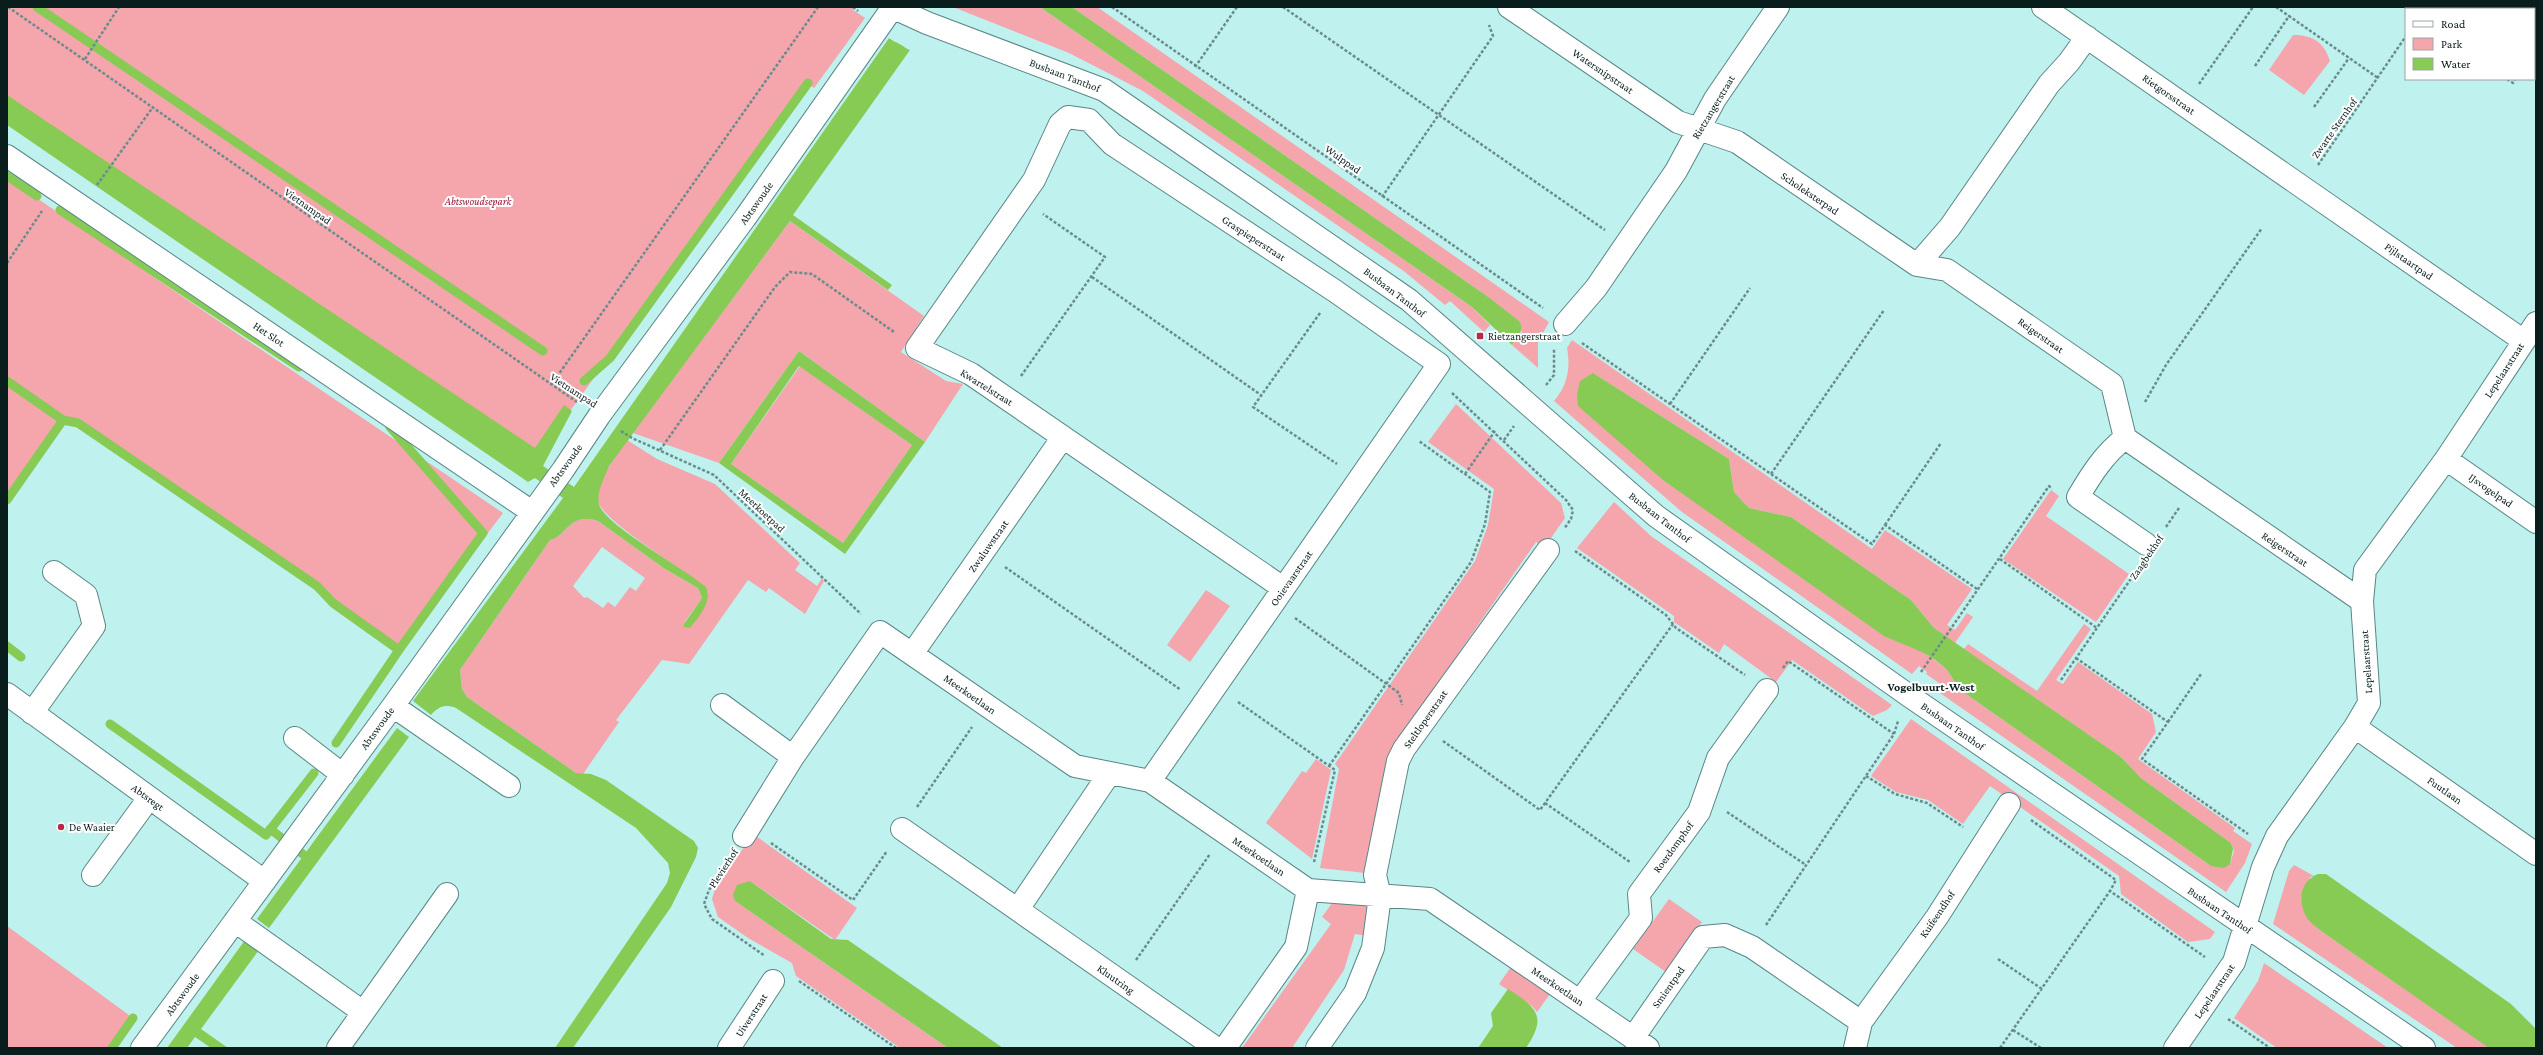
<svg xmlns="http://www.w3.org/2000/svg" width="2543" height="1055" font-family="'Crimson Pro',serif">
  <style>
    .green { fill: #f5a5ac; fill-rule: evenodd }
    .water { fill: #87cb55; fill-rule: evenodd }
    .pier { fill: #bff1ef }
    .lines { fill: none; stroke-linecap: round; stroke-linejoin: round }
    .stream { stroke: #87cb55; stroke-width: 9 }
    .minor-casing { stroke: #588685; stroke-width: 24 }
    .path { stroke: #6a8d8c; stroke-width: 2.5; stroke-dasharray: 3 2; stroke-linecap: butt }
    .minor { stroke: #fff; stroke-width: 22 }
    .poi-dot { fill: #ba294a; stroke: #fff; stroke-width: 1.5 }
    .labels { text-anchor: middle; stroke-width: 4; stroke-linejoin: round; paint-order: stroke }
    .street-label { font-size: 11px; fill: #0a1d1d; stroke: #fff }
    .park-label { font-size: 11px; font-style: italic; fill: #961b38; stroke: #fff }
    .poi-label { font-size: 11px; fill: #0a1d1d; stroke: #fff; text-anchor: start }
    .neighbourhood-label { font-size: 12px; font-weight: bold; fill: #0a1d1d; stroke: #fff }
  </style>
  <rect width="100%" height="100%" fill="#bff1ef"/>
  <path class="green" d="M7,7H855L853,10L865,18L814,88L808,84L527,470L7,112Z
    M953,7H1040L1472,307L1490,325L1484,332L1450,301L1445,305L1405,272L1143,91L1069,53Z
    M1072,7H1097L1549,322L1538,342V368L1512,345L1522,332L1487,296Z
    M2429,7H2523V9H2429Z
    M2293,35C2313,35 2324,42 2330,61L2304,95L2269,70Z
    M7,178L503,513L399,650L333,603L317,586L78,423L63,420L7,500Z
    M790,221L924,316L901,352L946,381L963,384L925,442L799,351L719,463L633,433Z
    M1572,340L1872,549L1885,530L1972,589L1947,625L1955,630L1967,613L1973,617L1955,643L1934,628L1911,600L1791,517L1749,508L1734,492L1729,459L1593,373L1893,640C1911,644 1932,656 1945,668C1951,674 1954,682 1959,689L2211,866L2230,864L2234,851L2231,843L2141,778L2121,757L1964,649L1968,644L2037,691L2084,624L2091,629L2056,680L2063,684L2078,662L2152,714L2156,732L2138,759L2235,828L2233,831L2252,844L2245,863L2226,892L1940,693L1945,687L1926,674L1927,672L1919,666L1912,674L1682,512L1554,401C1567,386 1571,369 1567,348Z
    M800,366L912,445L843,543L731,464Z
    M1456,404L1561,503L1565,518L1544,548L1536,542L1398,740L1365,873L1320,868L1339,769L1335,764L1475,561L1488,525L1494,489L1428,442Z
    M627,440L657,459L715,484L800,563L795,570L817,586L822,578L824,581L805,614L769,588L766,592L748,580L689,664L662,660L616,720L619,722L583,774L576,773L467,697L462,689L460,670L550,540C567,537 568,512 598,521L665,569L698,588L702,598L684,623L705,606L708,592L702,584C685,571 598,518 598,500C598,478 615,457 627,440ZM602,547L645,578L636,591L630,587L615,607L608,602L603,608L587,597L584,598L573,586Z
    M2051,490L2059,496L2046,516L2129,574L2096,622L2003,559Z
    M1614,502L1651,536L1892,705L1887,710L1873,716L1792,660L1776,682L1724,644L1719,653L1674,622V616L1577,548Z
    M1206,590L1230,606L1190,662L1167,645Z
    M1911,719L2215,932L2210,939L2188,942L2121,894L2119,876L1990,786L1963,824L1928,800L1896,792L1871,776Z
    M1316,759L1331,770L1312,859L1266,823L1302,771L1306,773Z
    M753,834L857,908L835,940L750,881L735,901L948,1048H900L796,976L792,963L748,938L718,917L712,899L715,889Z
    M2294,865L2314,876L2310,877C2304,904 2299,910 2321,931L2490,1048H2457L2273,924L2289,871Z
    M1335,899L1364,900L1372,909L1368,936L1355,934L1344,970L1292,1048H1242L1331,924L1322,917Z
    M1669,899L1702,922L1666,972L1633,949Z
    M7,926L133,1018L112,1048H7Z
    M2264,963L2388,1048H2277L2234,1018L2258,981Z
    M1511,967L1550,994L1537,1012L1532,1006L1499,984Z"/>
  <path class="water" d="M933,7L904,47L910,50L793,215L892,285L888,290L790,221L609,466C605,477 596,492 599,504C604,525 686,569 706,587C713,601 699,617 690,628L684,627V624L702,598L698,588L665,569L598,521C568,512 567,537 550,540L460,670L462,689L467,697L576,773L591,774L606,780L694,841L698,848L696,857L671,907L573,1048H555L667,883L670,873L668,863L636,828L456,708C445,704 439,706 431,715L413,701L563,498L535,478L528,482L7,125V95L535,448L564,405L572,411L543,466L574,487L889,38L895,42Z
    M1040,7H1072L1487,296L1519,321C1525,330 1518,336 1512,345L1472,307Z
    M2523,7H2536V42L2534,40V9H2523Z
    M799,351L925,442L845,554L719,463ZM799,366L912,445L843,543L731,464Z
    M1593,373L1729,459L1734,492L1749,508L1791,517L1911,600L1934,628L2121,757L2141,778L2231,843L2233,849L2230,864L2224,868L2211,866L1959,689C1954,682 1951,674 1945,668C1928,651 1905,646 1884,636L1663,480L1578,406L1577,394L1580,381Z
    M397,728L409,737L269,928L257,919Z
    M2318,874H2326L2511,1004L2536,1029V1048H2489L2321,931C2317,927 2310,923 2307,918C2297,901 2300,881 2318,874Z
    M750,881L831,939L848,940L1003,1048H948L735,901L733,895L737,885Z
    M245,940L259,950L201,1029L228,1048H211L195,1037L187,1048H167Z
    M1508,989C1536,1007 1548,1016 1526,1048H1478L1493,1026L1491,1013Z"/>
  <path class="pier" d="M918,7H935L907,46L911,48L910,50L889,38L894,39Z"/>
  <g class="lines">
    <path class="stream" d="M37,7L543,351
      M7,176L37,196
      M60,210L299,367
      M7,381L63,420L78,423L317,586L333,603L399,650L483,533L390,427
      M584,381L610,358L808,83
      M7,500L63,420
      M7,646L21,657
      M110,724L266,835L314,773
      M336,743L399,650
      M270,829L304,855
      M112,1048L133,1018"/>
    <g class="minor-casing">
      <path id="minor" d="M892,7L927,23L1104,90L1409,300L1656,516L1908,695L2424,1048
        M1509,7L1678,122L1737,142L1917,265
        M2043,7L2524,341
        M2087,37L2069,62L2049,84L1950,227L1917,265L1947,270L2112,384L2125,438L2362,601
        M7,156L532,512
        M1565,324L1596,288L1676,171L1715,99L1778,7
        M2125,438C2104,454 2091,475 2078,497L2146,544
        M2446,459L2536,522
        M912,654L1063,437
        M7,694L264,881
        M722,705L793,757L880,632L1075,766L1150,781L1308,890L1430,899L1648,1048
        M393,706L509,786
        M32,713L94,626L86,595L54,572
        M2355,727L2536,854
        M295,738L343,775
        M1150,781L1439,364L1335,291L1112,144L1089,120L1068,117L1060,124L1034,180L917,348L971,374L1283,588
        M902,829L1216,1048
        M744,836L793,757
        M93,875L149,798
        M1018,909L1109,774
        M235,921L363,1012
        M1580,1001L1641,918L1639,894L1699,812L1718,758L1767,690
        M1633,1038L1703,937L1725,935L1752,947L1861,1022
        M142,1048L393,706L563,470L599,416L745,218L893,7
        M338,1048L447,894
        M729,1048L773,981
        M1225,1048L1296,947L1308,890
        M1317,1048L1355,993L1373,948L1380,896L1375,875L1398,761L1404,749L1548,550
        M1855,1048L1861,1022L1937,917L2009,804
        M2175,1048L2234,962L2263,867L2277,836L2355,727L2369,703L2362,601L2365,570L2446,459L2536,323"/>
    </g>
    <path class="path" d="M8,7L577,402
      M853,7L858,11
      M1112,7L1543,308
      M1283,7L1605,230
      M2276,7L2289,16
      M2423,9L2424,7
      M85,59L119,7
      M2255,66L2289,16L2378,78
      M1195,67L1237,7
      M2534,70L2536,71
      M2507,79L2513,83L2515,79
      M2199,84L2253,7
      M2314,107L2349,58
      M2318,165L2406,36
      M97,185L153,107
      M1382,197L1493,36L1489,25
      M7,263L42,211
      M1092,277L1261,395
      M1320,313L1253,407L1337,464
      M1582,343L1872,544L1885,525L1977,589
      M1021,376L1105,257L1043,214
      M551,385L818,7
      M1546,385L1554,375V349
      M1452,393L1566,500L1573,510L1571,519L1564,529
      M2145,402L2166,365L2262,228
      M1670,404L1750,288
      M621,431L632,438L714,475L861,614
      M1504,440L1514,426
      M660,450L775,287L790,272L812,274L894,332
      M1465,474L1495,431
      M1771,474L1884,310
      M1885,525L1941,443
      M2166,527L2179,508
      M1575,551L1666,615L1676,628L1745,675
      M2000,559L2097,628
      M1005,567L1181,690
      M1295,618L1399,693L1402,705
      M2076,658L2168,722L2142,759L2248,834
      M1783,668L1788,661L1894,734
      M1921,672L2049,486L2052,489
      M2061,680L2137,570
      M1238,702L1335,770L1314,862
      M2168,722L2201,674
      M1443,741L1540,810L1673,624
      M1329,766L1471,562L1485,524L1490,492L1419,441
      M1866,776L1895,794L1927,803L1963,827
      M1545,803L1630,862
      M917,807L972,727
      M1727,812L1806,865
      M2031,820L2116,880L2110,891L2205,957
      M771,843L853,900L887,851
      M730,858L709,890L704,904L712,919L765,956
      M1766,925L1894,734L1898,721
      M1998,959L2042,989
      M1136,960L1210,854
      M799,981L896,1048
      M2228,1019L2270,1048
      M2013,1030L2041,1048
      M2000,1048L2110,891"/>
    <use href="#minor" class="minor"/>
  </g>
  <g class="poi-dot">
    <rect x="1476" y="332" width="8" height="8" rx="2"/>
    <circle cx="61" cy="827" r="4"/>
  </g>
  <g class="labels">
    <g class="street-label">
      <text transform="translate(1603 71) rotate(34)" y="4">Watersnipstraat</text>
      <text transform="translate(1065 75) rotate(21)" y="4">Busbaan Tanthof</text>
      <text transform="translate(2169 94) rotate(35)" y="4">Rietgorsstraat</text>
      <text transform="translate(1713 107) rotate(-59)" y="4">Rietzangerstraat</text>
      <text transform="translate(2334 128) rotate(-55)" y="4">Zwarte Sternhof</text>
      <text transform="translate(1343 159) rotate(35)" y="4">Wulppad</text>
      <text transform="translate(1810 193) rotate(34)" y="4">Scholeksterpad</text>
      <text transform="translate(756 203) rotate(-55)" y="4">Abtswoude</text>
      <text transform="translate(308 206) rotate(35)" y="4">Vietnampad</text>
      <text transform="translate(1254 238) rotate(33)" y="4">Graspieperstraat</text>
      <text transform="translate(2409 261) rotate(35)" y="4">Pijlstaartpad</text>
      <text transform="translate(1395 292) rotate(37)" y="4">Busbaan Tanthof</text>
      <text transform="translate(269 334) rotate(34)" y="4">Het Slot</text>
      <text transform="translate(2041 335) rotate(35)" y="4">Reigerstraat</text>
      <text transform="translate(2504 370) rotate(-57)" y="4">Lepelaarstraat</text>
      <text transform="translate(987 387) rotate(32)" y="4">Kwartelstraat</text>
      <text transform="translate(574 390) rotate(33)" y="4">Vietnampad</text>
      <text transform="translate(565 465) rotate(-54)" y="4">Abtswoude</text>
      <text transform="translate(2491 490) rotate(35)" y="4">IJsvogelpad</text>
      <text transform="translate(762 510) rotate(43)" y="4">Meerkoetpad</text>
      <text transform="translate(1660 517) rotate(38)" y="4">Busbaan Tanthof</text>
      <text transform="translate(988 546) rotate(-55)" y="4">Zwaluwstraat</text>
      <text transform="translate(2285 549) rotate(34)" y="4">Reigerstraat</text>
      <text transform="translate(2146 557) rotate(-56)" y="4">Zaagbekhof</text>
      <text transform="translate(1291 578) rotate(-55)" y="4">Ooievaarstraat</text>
      <text transform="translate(2366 662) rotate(-94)" y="4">Lepelaarstraat</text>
      <text transform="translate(970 694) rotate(35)" y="4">Meerkoetlaan</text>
      <text transform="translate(1425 719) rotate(-55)" y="4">Steltloperstraat</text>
      <text transform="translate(1953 726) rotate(35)" y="4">Busbaan Tanthof</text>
      <text transform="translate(377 728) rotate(-54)" y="4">Abtswoude</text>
      <text transform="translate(2445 790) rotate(35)" y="4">Fuutlaan</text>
      <text transform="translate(148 797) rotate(36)" y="4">Abtsregt</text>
      <text transform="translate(1673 847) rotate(-54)" y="4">Roerdomphof</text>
      <text transform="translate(1259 856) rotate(34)" y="4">Meerkoetlaan</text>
      <text transform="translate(723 868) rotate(-57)" y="4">Plevierhof</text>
      <text transform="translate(2220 910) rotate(34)" y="4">Busbaan Tanthof</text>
      <text transform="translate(1937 914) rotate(-56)" y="4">Kuifeendhof</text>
      <text transform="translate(1116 979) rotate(35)" y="4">Kluutring</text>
      <text transform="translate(1558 986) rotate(34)" y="4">Meerkoetlaan</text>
      <text transform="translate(1668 987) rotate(-55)" y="4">Smientpad</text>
      <text transform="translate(2214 991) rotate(-56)" y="4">Lepelaarstraat</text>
      <text transform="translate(182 994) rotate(-54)" y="4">Abtswoude</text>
      <text transform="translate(751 1015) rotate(-57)" y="4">Uiverstraat</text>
    </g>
    <g class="park-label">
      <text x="478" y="205">Abtswoudsepark</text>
    </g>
    <g class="poi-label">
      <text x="1488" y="340">Rietzangerstraat</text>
      <text x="69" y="831">De Waaier</text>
    </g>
    <g class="neighbourhood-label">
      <text x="1931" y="691">Vogelbuurt-West</text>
    </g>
  </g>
  <rect width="2543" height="1055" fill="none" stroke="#0a1d1d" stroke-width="16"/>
  <rect x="2405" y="8" width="130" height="72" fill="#ffffff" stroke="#9da5a5"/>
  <rect x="2413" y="21" width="20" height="6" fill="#ffffff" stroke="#9da5a5"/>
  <text x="2441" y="28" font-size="12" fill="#0a1d1d">Road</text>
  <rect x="2413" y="38" width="20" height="12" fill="#f5a5ac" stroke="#9da5a5"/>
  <text x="2441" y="48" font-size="12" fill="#0a1d1d">Park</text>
  <rect x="2413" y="58" width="20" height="12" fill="#87cb55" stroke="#9da5a5"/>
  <text x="2441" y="68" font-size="12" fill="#0a1d1d">Water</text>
</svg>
